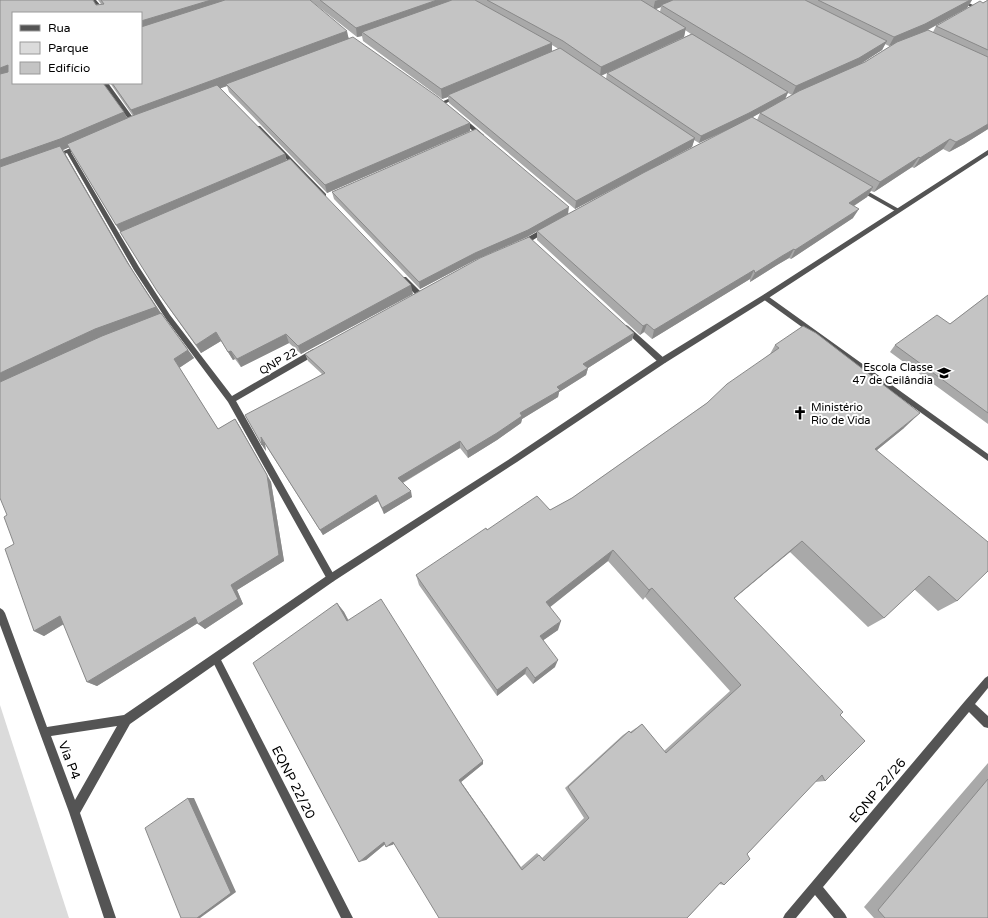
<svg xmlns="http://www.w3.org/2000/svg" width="988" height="918" font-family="'Varela Round',sans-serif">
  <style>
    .green { fill: #dbdbdb }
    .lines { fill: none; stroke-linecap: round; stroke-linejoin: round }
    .minor { fill: #545454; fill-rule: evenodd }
    .tertiary { fill: #545454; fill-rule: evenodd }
    .wall { fill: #a9a9a9; fill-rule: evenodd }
    .shaded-wall { fill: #898989 }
    .building { fill: #c4c4c4; stroke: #898989 }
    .labels { text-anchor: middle; stroke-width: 4; stroke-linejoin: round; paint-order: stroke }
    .street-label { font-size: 11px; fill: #000; stroke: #fff }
    .poi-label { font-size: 11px; fill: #000; stroke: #fff; text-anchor: end }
    .near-street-label { font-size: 13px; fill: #000; stroke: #fff }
  </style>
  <rect width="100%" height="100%" fill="#fff"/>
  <path class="green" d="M0,705L69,918H0Z"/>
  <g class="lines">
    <path class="minor" d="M92,0H96L107,13H102Z
      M957,0H963L977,7L973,8Z
      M102,83H108L137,123L136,124H132Z
      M457,95L462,96L444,104L439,103Z
      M460,118H464L484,135V137H480L460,120Z
      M256,126H260L326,194V196H322L256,128Z
      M80,144L82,145V147L71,152L139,267L170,315L232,396L313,349H319L320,351L319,353L236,401L334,575L335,578L334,581L331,582L328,581L228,402L166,319L134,270L67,153L55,158L52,156Z
      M860,187L899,209L900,210L897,212L895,211L858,190L857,189Z
      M544,228H546L549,230L525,245H521V241Z
      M402,277H406L422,293V297H418L402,281Z
      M765,294L988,454V461L763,299L762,297Z
      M626,325L628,326L665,359L666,361L665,363H659L624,330L622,328L624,326Z
      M216,654L219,656L353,918H341L213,662L211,659L213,656Z
      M988,676V688L975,704L988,716V728L984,727L969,712L823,887L845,914L847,918H834L815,895L796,918H783L785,914L965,701L985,678Z"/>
    <path class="tertiary" d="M988,150V155L767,299L665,363L517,462L334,581L130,724L80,813L116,918H104L69,812L0,625V608L3,610L5,613L47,727L124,715L328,575L511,458L659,359L763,295ZM117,726L75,800L51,736Z"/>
  </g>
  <path class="wall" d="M0,0L96,5L101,4L98,0H310L349,38L470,131L327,193L229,92L227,86L220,88L285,154L287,161L413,294L301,354L289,343L241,367L235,359L233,360L221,341L201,353L163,300L116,225L69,147L63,150L133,271L161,313L194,358L179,368L218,429L235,419L240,427L271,482L284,561L237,590L243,604L205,629L198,623L97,686L87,682L64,624L44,636L34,631L14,544L7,515ZM13,13L141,83H110L133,116L127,118Z
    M310,0H972L967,8L926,31L933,32L936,26L988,0V129L964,144L949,152L943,149L914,168L912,167L874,192L871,191L867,197L854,206L853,218L791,259L789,258L777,265L750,282V279L652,339L644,332L640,335L537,240V231L527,237L475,260L420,289L334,199L332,192L568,214L626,182L575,209L449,103L448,97L442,99L363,41L362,36L357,37ZM661,7L660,12L656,9ZM685,30L691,34L607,73L606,79L601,76L684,37ZM885,44L889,46L893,45L865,62L859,65L882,50ZM552,45L557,48L558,49L552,51ZM788,93L792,95L785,99ZM760,113L757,120L752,117ZM734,127L656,166L692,147L694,140L699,143Z
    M988,295V424L890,352L895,345L950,324Z
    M634,333L632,340L588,368L586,375L559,392L558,397L522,419L521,423L497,440L468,458L460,448L403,483L412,497L384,514L378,501L323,535L265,444L266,451L262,445L322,374L308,361L305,354Z
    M775,345L904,428L877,450L957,601L938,611L914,589L884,618L868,627L790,552L734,598L840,715L825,781L815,782L747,854L724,885L719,884L687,918L394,844L392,845L385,844L366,860L337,603L344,612L349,621L483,761V764L461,782L521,867L537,853L542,858L584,818L565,788L623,735L629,731L630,732L642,724L664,751L730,691L645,597L643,600L608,561L549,607L558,630L543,640L555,667L533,684L525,674L497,696L419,585L416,575L487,530L550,510L572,498L707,403L770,354Z
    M988,763V918H874L864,907Z"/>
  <path class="shaded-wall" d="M211,0H244L141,32V21Z
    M437,0H463L362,32V36L357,37L356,28Z
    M658,0H678L661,5V7L653,10L655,1Z
    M970,0H972L967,8L920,34L889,46L894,37Z
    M686,28L684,37L600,76L601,67Z
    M347,31L349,40L226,84L227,86L136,119L131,110Z
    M887,41L882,50L854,68L792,95L796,86Z
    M552,43V53L448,95V97L442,99L441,89Z
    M8,65L13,73L0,79V68Z
    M788,92L785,99L746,121L699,143L701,136Z
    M124,112L129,121L63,150L133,271L162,315L0,385V373L95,329L0,171V160Z
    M470,123V131L327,193L325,185Z
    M988,124V129L964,144L949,152L956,142Z
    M695,138L692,147L575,209L576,201Z
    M950,139L943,149L914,168L920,158Z
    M285,154L287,163L122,234L116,225Z
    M919,157L912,167L874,192L880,182Z
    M873,187L867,197L844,212L849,203Z
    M569,207L568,214L527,237L475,260L420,289L419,282L475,253Z
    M859,209L853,218L791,259L795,250Z
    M794,249L789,258L777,265L750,282L755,273L782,256Z
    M754,270L750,279L652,339L654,330Z
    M411,285L413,294L301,354L298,346Z
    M647,324L644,332L640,335L643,326Z
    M216,332L221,341L201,353L196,345Z
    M634,333L632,340L588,368L586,375L559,392L558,397L522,419L521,423L497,440L468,458L467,451L557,387L583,364Z
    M286,334L289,343L241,367L237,359Z
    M188,350L194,358L179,368L223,437L174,359Z
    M231,351L235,359L233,360L228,352Z
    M920,413L904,428L861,463L875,449Z
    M235,419L240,427L271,482L284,561L237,590L243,604L205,629L198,624L231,585Z
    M261,437L265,444L266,451L262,445Z
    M460,441V448L400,484L398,478Z
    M411,491L412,497L384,514L382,508Z
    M376,495L378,501L323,535L320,530Z
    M802,541L790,552L724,607L734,598Z
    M613,550L608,561L544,612L546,602Z
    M652,588L645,597L643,600L649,590Z
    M337,603L344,612L353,630L347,621Z
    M60,616L70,620L44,636L34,631Z
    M195,617L201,621L97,686L87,682Z
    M561,621L558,630L538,644L540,636Z
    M558,660L555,667L533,684L535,678Z
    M527,667L525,674L497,696V690Z
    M483,761V764L461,782L522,870L459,780Z
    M188,798H194L236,892L200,918H197Z
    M389,841L366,860L359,862L384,842Z
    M398,841L392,845L386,847L393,842Z"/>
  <path class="building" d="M0,0H93L96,5L104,4L101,0H211L141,21V13H13V83H103L124,112L60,139L0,160V74L8,72V65L0,68Z
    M225,0H310L347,31L131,110L112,83H141V27Z
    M320,0H437L356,28Z
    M452,0H475L552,43L441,89L362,32Z
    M487,0H641L686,28L601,67L563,41Z
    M673,0H805L887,41L859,58L796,86L661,5Z
    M818,0H970L925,24L894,37Z
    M988,0V50L936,26L980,1L983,3Z
    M928,30L988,57V124L971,134L956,142L950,139L920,158L919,157L880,182L760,113L799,91L865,62L897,42Z
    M692,34L788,92L749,113L701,136L607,73Z
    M353,37L438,97L470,123L325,185L226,84Z
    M560,48L695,138L576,201L448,95Z
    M217,85L285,154L116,225L67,144L132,116Z
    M752,117L873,187L849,203L859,209L795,250L794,249L782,256L755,273L754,270L654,330L647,324L643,326L537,231L643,173Z
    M476,129L569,207L528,230L475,253L419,282L332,192Z
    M60,146L127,262L156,307L95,329L0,373V167Z
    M290,159L411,285L298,346L286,334L237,359L231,351L228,352L216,332L196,345L157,291L120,232Z
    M529,237L634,333L583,364L588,368L557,387L560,390L520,413L522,416L497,433L467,451L460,441L398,478L411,491L382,508L376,495L320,530L261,437L262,445L245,415L325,373L305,354L480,258Z
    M988,295V413L895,345L937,315L950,324Z
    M161,313L188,350L174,359L218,429L235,419L267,475L279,555L231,585L238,599L198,624L195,617L87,682L60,616L34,631L5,549L14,544L4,517L7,515L0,498V382L102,336Z
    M803,326L816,333L920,413L875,449L988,542V571L957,601L929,576L884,618L802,541L734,598L843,712L840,715L865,741L825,781L822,775L747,854L750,859L724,885L721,882L687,918H439L393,842L386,847L384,842L359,862L253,663L337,603L347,621L381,599L483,761L459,780L522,870L539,855L544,861L589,818L568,787L629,731L631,733L642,724L666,753L741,685L652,588L649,590L613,550L546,602L561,621L540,636L558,660L535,678L527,667L497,690L416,575L486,528L487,530L537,496L550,510L572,498L707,403L727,384L779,348L775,345Z
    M988,779V918H885L878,910Z
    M188,798L231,893L197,918H181L145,828Z"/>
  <defs>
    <g id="school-bare" transform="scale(1.08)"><path d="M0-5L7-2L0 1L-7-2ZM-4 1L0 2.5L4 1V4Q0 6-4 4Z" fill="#000" stroke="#fff" stroke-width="2.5" paint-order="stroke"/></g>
    <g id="church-bare" transform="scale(1.08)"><path d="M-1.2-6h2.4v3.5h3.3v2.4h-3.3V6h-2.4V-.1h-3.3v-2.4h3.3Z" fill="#000" stroke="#fff" stroke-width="2.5" paint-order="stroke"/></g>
  </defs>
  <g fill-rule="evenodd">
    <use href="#school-bare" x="944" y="373"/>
    <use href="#church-bare" x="800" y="413"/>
  </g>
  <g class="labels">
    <g class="street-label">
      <text transform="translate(278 361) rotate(-30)" y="4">QNP 22</text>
    </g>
    <g class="poi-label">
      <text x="933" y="371">Escola Classe<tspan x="933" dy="13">47 de Ceilândia</tspan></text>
      <text x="811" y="411" text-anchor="start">Ministério<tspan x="811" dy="13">Rio de Vida</tspan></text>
    </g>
    <g class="near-street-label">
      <text transform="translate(70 760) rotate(69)" y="5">Via P4</text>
      <text transform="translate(294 782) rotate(63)" y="5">EQNP 22/20</text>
      <text transform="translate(877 790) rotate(-50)" y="5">EQNP 22/26</text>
    </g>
  </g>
  <rect x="12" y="12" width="130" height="72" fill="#ffffff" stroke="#999999"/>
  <rect x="20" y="25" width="20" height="6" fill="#545454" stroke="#999999"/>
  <text x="48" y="32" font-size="12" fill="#000000">Rua</text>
  <rect x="20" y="42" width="20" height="12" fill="#dbdbdb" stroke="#999999"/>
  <text x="48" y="52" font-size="12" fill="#000000">Parque</text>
  <rect x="20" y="62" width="20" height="12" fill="#c4c4c4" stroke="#999999"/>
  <text x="48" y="72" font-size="12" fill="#000000">Edifício</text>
</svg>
